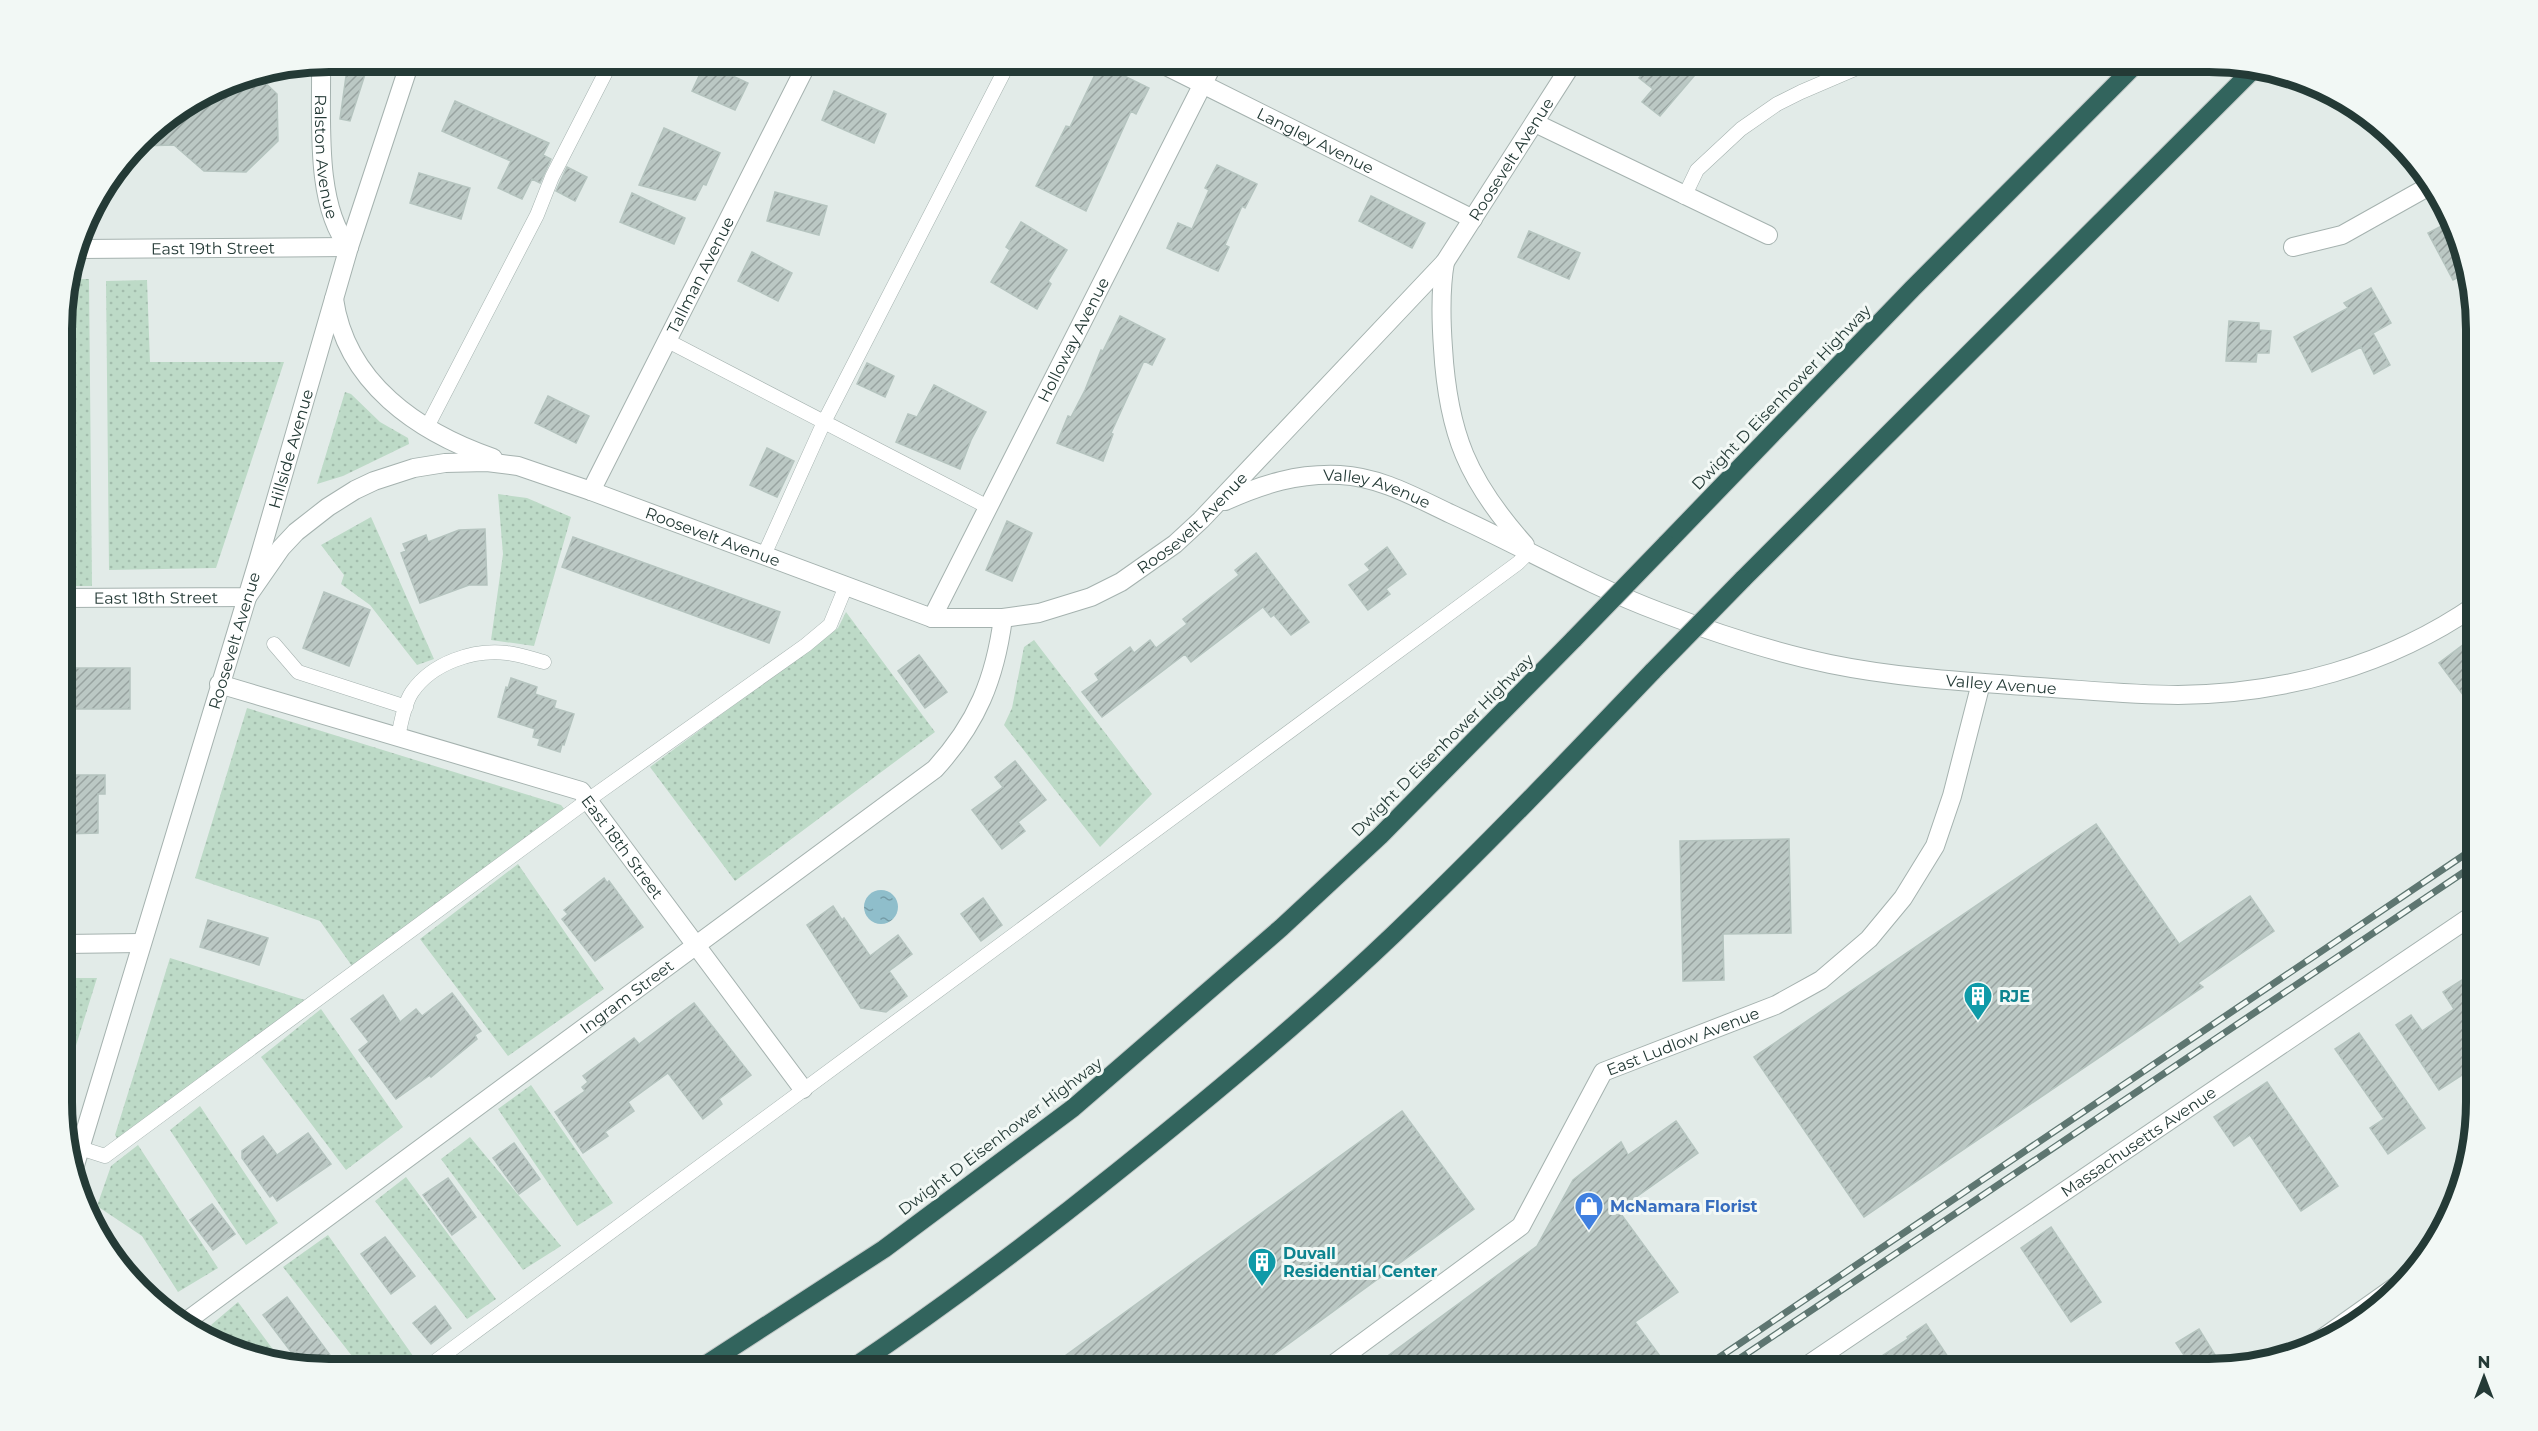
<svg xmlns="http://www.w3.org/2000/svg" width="2538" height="1431" font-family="Montserrat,sans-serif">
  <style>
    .grass { fill: url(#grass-dots) }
    .water { fill: url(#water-ripples) }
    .building { fill: url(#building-hatch); stroke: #b5c4bf; stroke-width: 1.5 }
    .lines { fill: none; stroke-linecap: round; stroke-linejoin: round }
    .service-casing { stroke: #a5b2af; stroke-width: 15 }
    .minor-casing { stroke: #a5b2af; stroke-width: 20 }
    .tertiary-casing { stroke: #a5b2af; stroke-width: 20 }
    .motorway-casing { stroke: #c2c8c7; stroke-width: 20 }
    .service { stroke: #fff; stroke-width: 14 }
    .minor { stroke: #fff; stroke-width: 18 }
    .tertiary { stroke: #fff; stroke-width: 18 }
    .motorway { stroke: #32645d; stroke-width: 18 }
    .rail-casing { stroke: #5e7671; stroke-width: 7 }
    .rail { stroke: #f2f8f5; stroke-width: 4.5; stroke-dasharray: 14; stroke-linecap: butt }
    .motorway-bridge-casing { stroke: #c2c8c7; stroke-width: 20; stroke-linecap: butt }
    .motorway-bridge { stroke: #32645d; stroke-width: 18 }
    .labels { text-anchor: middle; stroke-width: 6; stroke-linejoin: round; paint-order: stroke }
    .street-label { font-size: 16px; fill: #243a36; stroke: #f2f8f5 }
    .culture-label { font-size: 16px; font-weight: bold; fill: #0d838f; stroke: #f2f8f5; text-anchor: start }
    .shop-label { font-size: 16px; font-weight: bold; fill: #366cbe; stroke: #f2f8f5; text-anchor: start }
    .rim { fill: none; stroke: #243a36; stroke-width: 8 }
  </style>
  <defs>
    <pattern id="grass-dots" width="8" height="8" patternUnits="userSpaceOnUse" patternTransform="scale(1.5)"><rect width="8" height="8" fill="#bddac7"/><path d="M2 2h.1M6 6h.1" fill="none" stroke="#a2bcac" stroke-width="1.8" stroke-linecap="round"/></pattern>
    <pattern id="water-ripples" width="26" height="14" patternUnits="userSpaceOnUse" patternTransform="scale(1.5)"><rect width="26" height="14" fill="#8fbecb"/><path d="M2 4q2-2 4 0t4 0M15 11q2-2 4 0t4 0" fill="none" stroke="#759ba6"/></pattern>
    <pattern id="building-hatch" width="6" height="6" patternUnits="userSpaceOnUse" patternTransform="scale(1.5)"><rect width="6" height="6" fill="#bbc8c4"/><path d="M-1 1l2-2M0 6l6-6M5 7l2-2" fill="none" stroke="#98a3a0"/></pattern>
  </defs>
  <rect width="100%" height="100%" fill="#e2ebe8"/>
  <path class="grass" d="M69,279H89L92,586H64V295Z
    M147,280L150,362H284L216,568L109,570L106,281Z
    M345,392L351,394L380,422L408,438L409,444L343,476L317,484Z
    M498,494L527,498L571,517L534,646L491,640L503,554Z
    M371,517L434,659L417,665L370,605L341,584L344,575L321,545Z
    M846,612L935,732L735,881L650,767L838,628Z
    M1034,640L1152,794L1100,847L1004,725L1012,708L1024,647Z
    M247,708L561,805L566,811L352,966L320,921L195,878Z
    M518,864L604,989L508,1056L420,939Z
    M170,958L308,1001L118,1140L115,1135Z
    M64,978H97L64,1084Z
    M321,1009L403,1127L346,1170L261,1057Z
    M531,1085L613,1203L577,1226L498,1109Z
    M200,1106L278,1223L246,1245L170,1130Z
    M470,1137L561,1246L523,1270L441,1159Z
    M138,1145L218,1268L178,1292L142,1236L97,1206L111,1166Z
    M406,1177L496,1299L467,1319L375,1201Z
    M328,1235L418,1363L408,1369H362L283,1267Z
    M238,1302L283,1363L260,1360L229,1347L211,1325Z"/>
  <path class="water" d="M864 907a17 17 0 1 1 34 0a17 17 0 1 1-34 0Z"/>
  <path class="building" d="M348,62H369L350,121L340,119Z
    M1653,62H1706L1660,116L1642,102L1653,89L1639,78Z
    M705,63L748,83L735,110L692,91Z
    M1100,64L1149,88L1136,114L1131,111L1086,211L1036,186L1066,126L1070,127Z
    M258,76L277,94L278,141L246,172L204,171L174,145L139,146L153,128L227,82Z
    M834,91L886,114L874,143L822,120Z
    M455,101L549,143L543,155L551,159L540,183L532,179L522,199L498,188L511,161L442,131Z
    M664,128L720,153L706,185L703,184L695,200L639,185Z
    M1217,165L1257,184L1245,208L1242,206L1225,245L1229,247L1218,271L1167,248L1178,223L1192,229L1209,190L1205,188Z
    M567,167L587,177L575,201L556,191Z
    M419,173L470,188L461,219L410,203Z
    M775,192L827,206L819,235L767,221Z
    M632,193L685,218L674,244L620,222Z
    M1371,196L1425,223L1412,248L1359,221Z
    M2451,221L2462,244L2468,272L2453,280L2428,233Z
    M1021,222L1067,250L1048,281L1051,284L1037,309L991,282L1010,250L1006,247Z
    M1529,231L1580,253L1569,279L1518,257Z
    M752,252L792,273L778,301L738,281Z
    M2371,288L2391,323L2373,333L2390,365L2374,374L2361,347L2312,372L2294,337L2348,308L2344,303Z
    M1120,316L1165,339L1152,365L1144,361L1111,433L1113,434L1103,461L1057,443L1068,416L1071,417L1085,390L1101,350L1103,351Z
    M2229,321L2259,323V330L2271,331L2269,353H2257L2256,362L2226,361Z
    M867,363L894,376L885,397L857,384Z
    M934,385L986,412L971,440L960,469L896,442L908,414L917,417Z
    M548,396L589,416L576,443L535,423Z
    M767,448L794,461L777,497L750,485Z
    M1007,521L1032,533L1012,581L986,570Z
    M485,529L487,585H469L420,603L401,553L406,551L403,544L426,535L428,542L459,530Z
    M573,537L780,612L769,643L562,567Z
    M1387,547L1406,574L1386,589L1390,594L1368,610L1349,585L1370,570L1365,564Z
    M1256,553L1309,622L1291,635L1274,615L1271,617L1263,607L1191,662L1185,654L1102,717L1082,692L1099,680L1095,674L1130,647L1134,653L1150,640L1156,648L1187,624L1183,619L1239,575L1235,570Z
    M324,592L370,610L349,666L303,648Z
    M2476,635V712L2439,663Z
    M919,655L947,692L925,708L898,671Z
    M64,668H130V709H64Z
    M511,678L537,687L535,694L556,701L554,708L574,714L564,745L562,744L560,752L538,745L540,739L533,737L535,729L498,717L506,687L508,688Z
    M1015,761L1046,800L1018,822L1025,831L1002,849L972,810L1003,787L995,777Z
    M64,775H105V794H98V833L64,834Z
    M2096,824L2179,944L2250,896L2274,931L2198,983L2203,987L1864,1217L1754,1057Z
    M1789,839L1791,933L1723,934L1724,980L1683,981L1680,841Z
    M604,878L607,883L609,881L643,927L595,961L562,919L568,914L564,910Z
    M983,898L1002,925L981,941L961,914Z
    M833,906L842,920L844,918L870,956L898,935L912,954L889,971L907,996L886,1012L861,1008L807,925Z
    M208,920L268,938L259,965L200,947Z
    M2476,971V1066L2439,1090L2396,1025L2411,1015L2422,1031L2454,1009L2443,992Z
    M452,993L481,1031L475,1035L477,1039L431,1077L430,1075L396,1099L359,1050L369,1042L351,1019L383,995L400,1022L416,1009L422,1016Z
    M694,1003L751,1075L719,1099L722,1104L703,1119L668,1073L628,1102L634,1111L605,1132L608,1136L583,1153L555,1112L585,1091L582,1087L588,1082L583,1076L634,1038L639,1044Z
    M2359,1033L2425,1128L2388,1154L2370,1128L2384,1119L2335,1049Z
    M2267,1082L2338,1186L2301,1211L2250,1135L2234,1146L2214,1117Z
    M1402,1111L1474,1209L1254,1369H1047Z
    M1676,1121L1698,1153L1618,1210L1678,1292L1635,1322L1660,1356L1642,1369H1370L1537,1246L1573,1180L1621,1142L1628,1155Z
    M308,1133L331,1164L277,1201L273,1195L270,1197L242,1158V1151L263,1136L277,1155Z
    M514,1143L540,1179L519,1194L493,1158Z
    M448,1178L476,1217L452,1235L423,1195Z
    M212,1204L235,1234L213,1250L190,1220Z
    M2051,1227L2101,1302L2071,1322L2021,1248Z
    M385,1237L415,1276L391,1294L361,1254Z
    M287,1297L330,1355L314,1368L307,1367L295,1350L292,1353L263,1315Z
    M435,1306L451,1328L431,1344L413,1323Z
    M1926,1324L1956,1369H1862L1908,1339L1907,1337Z
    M2199,1329L2220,1363L2211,1369H2193L2176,1343Z"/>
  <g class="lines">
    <g class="service-casing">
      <path id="service" d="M1821,62L1832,78
        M1684,197L1697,170L1741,129L1777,104L1801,92L1871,62
        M668,341L988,507
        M427,427L537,215L552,177L611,62
        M764,555L824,422L1009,62
        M274,644L298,672L406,707
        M398,737C401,723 404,704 412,692C432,663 473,649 507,653C519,654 532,659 544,662
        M80,1148L105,1156L588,800L806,645L830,625L846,586
        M425,1369L1518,563L1530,551"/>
    </g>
    <g class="minor-casing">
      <g id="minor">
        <path id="s1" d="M1158,62L1473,219"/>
        <path id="s2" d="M321,63C322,116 314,205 349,247"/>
        <path d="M1535,123L1768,235"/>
        <path d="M2293,247L2342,235L2433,184"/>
        <path id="s3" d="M78,249L349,247"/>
        <path d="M1445,262C1440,290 1441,320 1443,348C1448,434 1468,481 1525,545"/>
        <path d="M334,299C346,383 418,432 493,458"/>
        <path id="s4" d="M591,491L808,62"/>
        <path id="s5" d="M1225,501C1263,484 1298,473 1340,475C1380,477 1415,497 1451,514C1521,546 1588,585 1660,612C1715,633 1772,652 1830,664C1898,678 1970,682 2039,687C2085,690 2132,695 2178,695C2284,694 2388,666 2476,605"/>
        <path id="s6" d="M64,598L247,597L281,548L296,532L328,507L355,490L374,481L414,468L445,463L487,462L518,466L591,491L932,618H1003L1039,613L1091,597L1121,582L1175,544L1201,520L1445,262L1573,62"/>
        <path id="s7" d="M932,618L1214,62"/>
        <path id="s8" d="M219,684L581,791L803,1089"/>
        <path d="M64,944L141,943"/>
        <path id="s9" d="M184,1323L935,769C977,723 995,679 1003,618"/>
        <path d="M2320,1340L2409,1277"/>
        <path id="s10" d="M1327,1369L1521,1226L1603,1072L1776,1005L1821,980L1869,939L1903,898L1935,846L1952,796L1981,683"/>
      </g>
    </g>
    <g class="tertiary-casing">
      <g id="tertiary">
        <path id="s11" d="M75,1165L259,558L349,247L410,62"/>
        <path id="s12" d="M1802,1369L2476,913"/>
      </g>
    </g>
    <g class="motorway-casing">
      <path id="motorway" d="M1666,544L1912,289L2138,62
        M1743,579L2255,68
        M699,1369L884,1249L1073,1108L1281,928L1380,836L1574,639
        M851,1369C943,1307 1031,1241 1117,1172C1212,1096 1306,1018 1393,935C1483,849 1568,760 1653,671"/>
    </g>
    <use href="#service" class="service"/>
    <use href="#minor" class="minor"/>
    <use href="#tertiary" class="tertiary"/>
    <use href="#motorway" class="motorway"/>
    <g class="rail-casing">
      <path id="rail" d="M1702,1369L2476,847
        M1724,1369L2476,864"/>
    </g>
    <use href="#rail" class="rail"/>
    <g class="motorway-bridge-casing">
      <path id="motorway-bridge" d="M1574,639L1666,544
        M1653,671L1743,579"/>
    </g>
    <use href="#motorway-bridge" class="motorway-bridge"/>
  </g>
  <defs>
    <g id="building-pin" transform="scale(1.5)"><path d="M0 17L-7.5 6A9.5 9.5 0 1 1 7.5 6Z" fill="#0f9aa8" stroke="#f2f8f5"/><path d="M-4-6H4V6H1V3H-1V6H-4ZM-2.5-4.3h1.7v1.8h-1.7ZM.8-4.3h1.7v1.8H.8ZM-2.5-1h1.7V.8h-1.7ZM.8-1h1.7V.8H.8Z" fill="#fff"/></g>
    <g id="shop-pin" transform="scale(1.5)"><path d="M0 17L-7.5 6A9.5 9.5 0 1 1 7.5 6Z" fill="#3f7fe0" stroke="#f2f8f5"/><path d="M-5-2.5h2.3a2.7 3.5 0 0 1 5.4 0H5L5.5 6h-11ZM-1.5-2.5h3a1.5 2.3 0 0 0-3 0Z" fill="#fff"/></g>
  </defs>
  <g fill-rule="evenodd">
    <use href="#building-pin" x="1978" y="996"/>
    <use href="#shop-pin" x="1589" y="1206"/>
    <use href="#building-pin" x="1262" y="1262"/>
  </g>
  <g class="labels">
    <g class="street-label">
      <text dy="6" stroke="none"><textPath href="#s1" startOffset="176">Langley Avenue</textPath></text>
      <text dy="6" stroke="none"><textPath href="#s2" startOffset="94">Ralston Avenue</textPath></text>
      <text dy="6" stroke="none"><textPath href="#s6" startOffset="1720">Roosevelt Avenue</textPath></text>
      <text dy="6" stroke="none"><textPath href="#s3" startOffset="135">East 19th Street</textPath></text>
      <text dy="6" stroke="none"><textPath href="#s4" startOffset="242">Tallman Avenue</textPath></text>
      <text dy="6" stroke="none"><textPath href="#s7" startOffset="312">Holloway Avenue</textPath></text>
      <text transform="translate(1781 397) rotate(-46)" y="6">Dwight D Eisenhower Highway</text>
      <text dy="6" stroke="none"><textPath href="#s11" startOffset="748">Hillside Avenue</textPath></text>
      <text dy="6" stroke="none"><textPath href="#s5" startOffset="158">Valley Avenue</textPath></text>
      <text dy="6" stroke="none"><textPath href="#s6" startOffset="1234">Roosevelt Avenue</textPath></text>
      <text dy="6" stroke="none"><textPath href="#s6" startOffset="712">Roosevelt Avenue</textPath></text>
      <text dy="6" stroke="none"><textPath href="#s6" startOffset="92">East 18th Street</textPath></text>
      <text dy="6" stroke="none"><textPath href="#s11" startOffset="548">Roosevelt Avenue</textPath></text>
      <text dy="6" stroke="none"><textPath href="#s5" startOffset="819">Valley Avenue</textPath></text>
      <text transform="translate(1442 745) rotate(-45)" y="6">Dwight D Eisenhower Highway</text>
      <text dy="6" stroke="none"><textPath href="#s8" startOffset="447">East 18th Street</textPath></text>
      <text dy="6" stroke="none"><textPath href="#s9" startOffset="550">Ingram Street</textPath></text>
      <text dy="6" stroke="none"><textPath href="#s10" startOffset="501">East Ludlow Avenue</textPath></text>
      <text transform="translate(1000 1136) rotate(-37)" y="6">Dwight D Eisenhower Highway</text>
      <text dy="6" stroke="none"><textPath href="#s12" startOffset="406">Massachusetts Avenue</textPath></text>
    </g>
    <g class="culture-label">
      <text x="1999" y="1002">RJE</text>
      <text x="1283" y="1259">Duvall<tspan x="1283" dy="18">Residential Center</tspan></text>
    </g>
    <g class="shop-label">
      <text x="1610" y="1212">McNamara Florist</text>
    </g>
  </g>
  <path d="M0 0H2538V1431H0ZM329 72H2209A257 257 0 0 1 2466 329V1102A257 257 0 0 1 2209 1359H329A257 257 0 0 1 72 1102V329A257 257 0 0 1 329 72Z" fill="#f2f8f5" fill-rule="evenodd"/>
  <path class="rim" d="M329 72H2209A257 257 0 0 1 2466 329V1102A257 257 0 0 1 2209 1359H329A257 257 0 0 1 72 1102V329A257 257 0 0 1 329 72Z"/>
  <g transform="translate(2484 1377)" stroke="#f2f8f5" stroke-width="4.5" paint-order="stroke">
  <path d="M0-4.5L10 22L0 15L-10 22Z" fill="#243a36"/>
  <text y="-9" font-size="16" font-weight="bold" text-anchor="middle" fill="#243a36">N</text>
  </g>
</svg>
